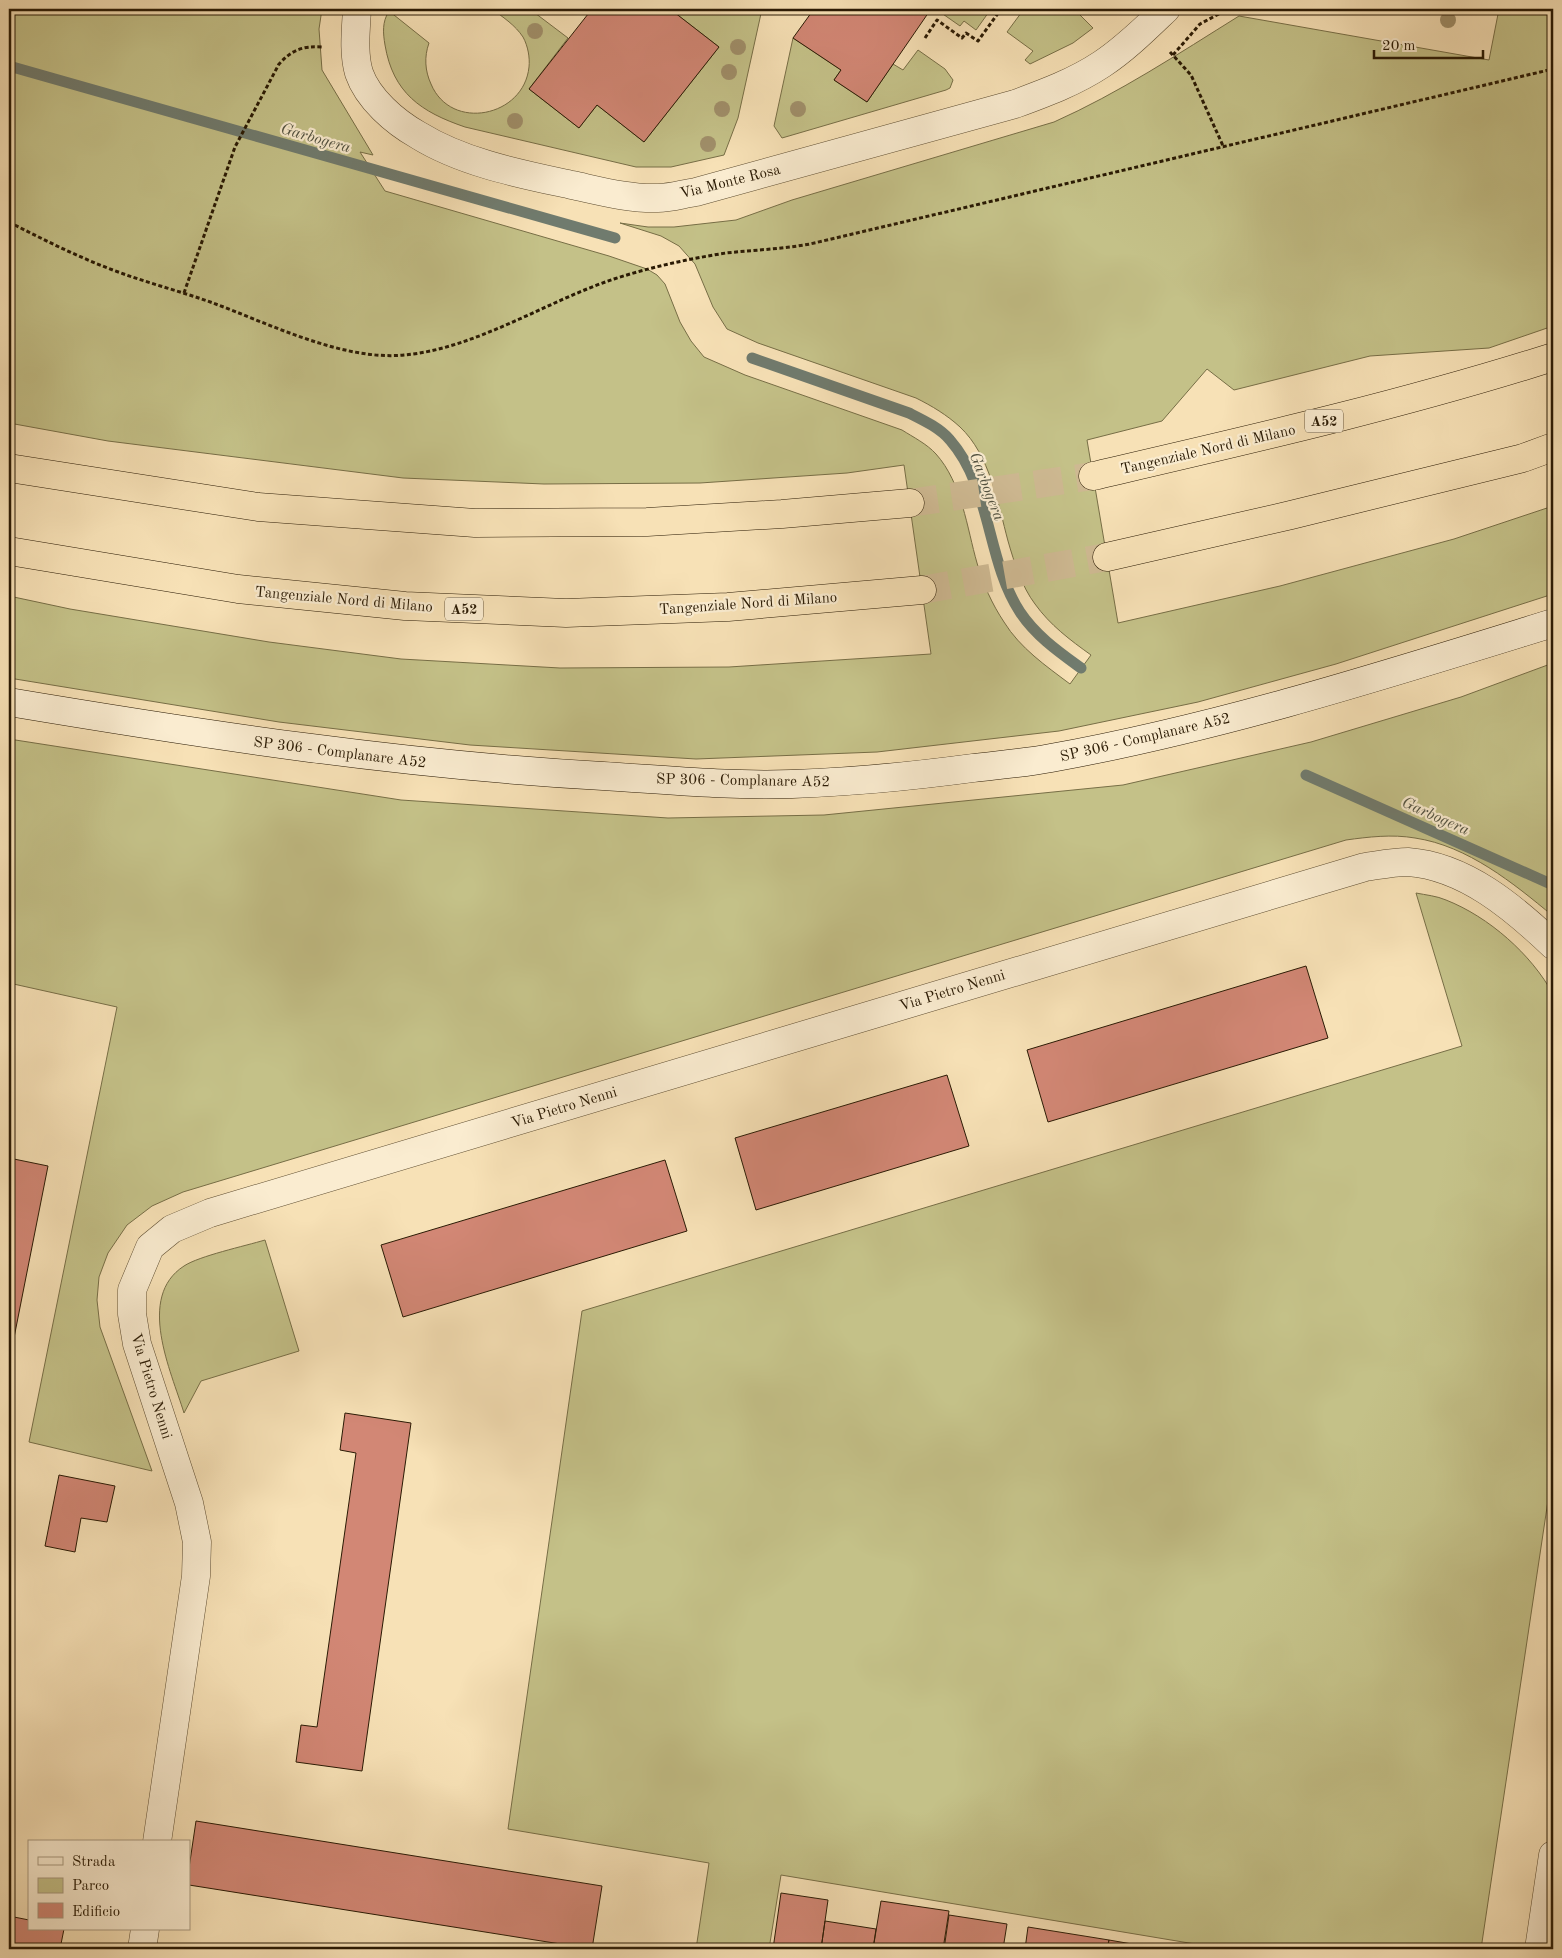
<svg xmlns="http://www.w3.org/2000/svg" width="1562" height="1958" font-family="'Old Standard TT',serif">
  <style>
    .green { fill: #c4c188; stroke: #776e46 }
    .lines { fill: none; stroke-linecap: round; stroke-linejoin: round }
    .stream { stroke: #707b6e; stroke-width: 11 }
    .building { fill: #d28775; stroke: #2a1a04 }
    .motorway-tunnel { stroke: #ceb992; stroke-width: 28; stroke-dasharray: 28 14; stroke-linecap: butt }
    .minor-casing { stroke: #5d4c30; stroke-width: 29 }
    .secondary-casing { stroke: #2a1a04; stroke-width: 29 }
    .motorway-casing { stroke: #2a1a04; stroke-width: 29 }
    .path { stroke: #2a1a04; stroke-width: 3; stroke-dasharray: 4 2.5; stroke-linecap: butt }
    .minor { stroke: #faecd0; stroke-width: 28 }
    .secondary { stroke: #faecd0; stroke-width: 28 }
    .motorway { stroke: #f7e1b6; stroke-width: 28 }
    .tree { fill: #a08f6a }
    .labels { text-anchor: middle; stroke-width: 4.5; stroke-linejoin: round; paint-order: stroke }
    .shield { fill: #faecd0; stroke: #685941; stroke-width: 1 }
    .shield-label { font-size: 14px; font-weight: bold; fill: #2a1a04 }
    .street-label { font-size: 15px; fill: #2a1a04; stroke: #faecd0 }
    .water-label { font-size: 16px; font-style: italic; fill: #535342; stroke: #faecd0 }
  </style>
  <rect width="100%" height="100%" fill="#f7e1b6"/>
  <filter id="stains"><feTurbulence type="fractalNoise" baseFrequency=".004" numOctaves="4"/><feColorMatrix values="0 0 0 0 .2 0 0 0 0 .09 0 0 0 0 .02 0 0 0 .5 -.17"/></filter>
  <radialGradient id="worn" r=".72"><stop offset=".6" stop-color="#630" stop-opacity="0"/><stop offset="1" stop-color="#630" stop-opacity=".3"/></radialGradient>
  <path class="green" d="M9,9H322L319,29L322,70L373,155L360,152L385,191L609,256L647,269L657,275L665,284L680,322L691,341L704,357L745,375L902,430C913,437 927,444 936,454C962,483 967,528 977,563C983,584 992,604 1004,622C1020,648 1046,666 1070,684L1091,655C1070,640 1050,625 1035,604C1022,587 1014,562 1008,541C998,504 990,455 960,427C947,415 932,406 916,398L758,343L727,329L713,307L695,264L679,246L661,236L620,223L648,227H674L736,220L792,200L1054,122C1119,93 1178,54 1239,16L1489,60L1499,9H1553V326L1489,348L1370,356L1234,390L1207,369L1162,421L1087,440L1118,623L1280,586L1454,539L1553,506V594L1336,664L1198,702L1059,731L877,752L696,759L470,745L279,722L9,678V596L70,609L269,642L401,659L560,668L729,667L931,654L904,465L847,473L700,483L544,484L403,478L108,441L9,423Z
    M492,9L531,10L568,38L529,89L579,128L597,105L644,142L719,47L670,9H762L738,118L724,155L671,167H636L465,127C421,112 393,93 385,45C383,33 382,22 389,11L429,43C424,57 425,71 431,84C451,132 524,117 529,67C530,58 528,46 523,37C515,25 504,18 492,9Z
    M942,9H991L976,30L964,21L960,26L940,12Z
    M1024,9H1074L1093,28L1073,43L1030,64L1025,60L1033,51L1007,32Z
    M793,38L841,70L834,80L867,102L893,64L903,70L918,50L945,69L953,80L950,88L946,90L782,138L774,126Z
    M1553,663V916C1513,883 1468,846 1415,838C1392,834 1368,837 1346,840L183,1192L152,1206L127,1225L108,1253L99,1277L97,1300L100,1327L152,1471L29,1442L117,1007L9,983V739L401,800L668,818L824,815L1123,785L1311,742L1461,697Z
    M1416,893C1426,895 1437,896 1446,900C1489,917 1531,954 1553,994V1467L1481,1949H1225L781,1875L769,1949H696L709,1863L508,1829L582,1311L1462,1046Z
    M265,1240L299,1351L201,1381L184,1413C171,1371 136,1297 184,1266C199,1256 245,1246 265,1240Z"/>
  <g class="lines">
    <path class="stream" d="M9,66L615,238
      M752,358L909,413C923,420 940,428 950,440C992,488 986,560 1020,612C1036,636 1059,652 1081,668
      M1306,775L1553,885"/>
  </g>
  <path class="building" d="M592,9H670L719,47L644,142L597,105L579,128L529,89Z
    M814,9H931L867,102L834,80L841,70L793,38Z
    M1306,966L1328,1038L1048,1122L1027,1050Z
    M947,1075L969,1146L756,1210L735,1138Z
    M9,1158L48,1166L9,1363Z
    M665,1160L687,1231L403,1317L381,1245Z
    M345,1413L411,1423L362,1771L296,1762L301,1725L317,1727L356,1453L340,1450Z
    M59,1475L115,1486L107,1522L81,1518L75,1552L45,1546Z
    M196,1821L602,1886L592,1949L189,1885V1868Z
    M781,1893L828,1900L821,1949H773Z
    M881,1901L949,1911L943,1949H873Z
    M949,1915L1007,1924L1003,1949H944Z
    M9,1916L29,1920V1929H64L60,1949H9Z
    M825,1921L876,1929L873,1949H821Z
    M1028,1927L1109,1940L1107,1949H1025Z
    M1109,1940L1155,1948L1154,1949H1107Z"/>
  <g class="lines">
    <path class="motorway-tunnel" d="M910,503L1093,476
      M922,590L1107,557"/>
    <g class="minor-casing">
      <path id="minor" d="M357,9C356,29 353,53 359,73C368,99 395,122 418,135C463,163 521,174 572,185C600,191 629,199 658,198C670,198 683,194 696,192L1015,104C1045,93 1075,82 1102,64C1125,49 1146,28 1166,9
        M157,1842L196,1576L197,1542L189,1503L137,1344L132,1314V1290L150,1247L172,1229L210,1213L1365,867C1379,865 1394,862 1408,862C1465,866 1514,908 1553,945
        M142,1949L145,1929
        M1539,1949L1553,1855"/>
    </g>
    <g class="secondary-casing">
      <path id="secondary" d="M9,702C206,735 403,765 603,776C666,780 729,786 792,784C853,782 913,776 973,768C999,765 1025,763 1051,758C1222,727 1388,674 1553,623"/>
    </g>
    <g class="motorway-casing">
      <path id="motorway" d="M9,468L258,507L475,523L647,522L782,514L910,503
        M1093,476C1248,440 1402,405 1553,357
        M9,551L238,589L405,606L566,613L728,607L922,590
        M1107,557L1291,515L1523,458L1553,447"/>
    </g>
    <path class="path" d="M925,38L937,20L962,38L966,33L978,41L1001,9
      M1170,52L1191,75L1224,148
      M1173,55L1200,24L1228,9
      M9,222C46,241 82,259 121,273C151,284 183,292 213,303C270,324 343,361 404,355C475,349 547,301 614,279C651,267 688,259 726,253C754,250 782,249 810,244L1553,69
      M184,293L235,147L279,64C293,49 303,46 322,47"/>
    <use href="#minor" class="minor"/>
    <use href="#secondary" class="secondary"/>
    <use href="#motorway" class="motorway"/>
  </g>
  <g class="tree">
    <circle cx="1448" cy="20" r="8"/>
    <circle cx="535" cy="31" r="8"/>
    <circle cx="738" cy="47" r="8"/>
    <circle cx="729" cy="72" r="8"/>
    <circle cx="722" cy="109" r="8"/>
    <circle cx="798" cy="109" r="8"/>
    <circle cx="515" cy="121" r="8"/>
    <circle cx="708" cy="144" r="8"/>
  </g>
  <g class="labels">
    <g class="shield">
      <rect x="1305" y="409.5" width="38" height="23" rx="4"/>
      <rect x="445" y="597.5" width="38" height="23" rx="4"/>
    </g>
    <g class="shield-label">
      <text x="1324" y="426">A52</text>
      <text x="464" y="614">A52</text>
    </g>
    <g class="street-label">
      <text transform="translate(730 181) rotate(-14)" y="5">Via Monte Rosa</text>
      <text transform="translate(1208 449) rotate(-13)" y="5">Tangenziale Nord di Milano</text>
      <text transform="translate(344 599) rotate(5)" y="5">Tangenziale Nord di Milano</text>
      <text transform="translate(748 603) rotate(-4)" y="5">Tangenziale Nord di Milano</text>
      <text transform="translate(1145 737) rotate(-13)" y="5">SP 306 - Complanare A52</text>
      <text transform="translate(340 752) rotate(7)" y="5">SP 306 - Complanare A52</text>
      <text transform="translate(743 780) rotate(1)" y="5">SP 306 - Complanare A52</text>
      <text transform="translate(952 990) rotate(-17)" y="5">Via Pietro Nenni</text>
      <text transform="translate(564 1107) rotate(-17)" y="5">Via Pietro Nenni</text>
      <text transform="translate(152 1386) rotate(73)" y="5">Via Pietro Nenni</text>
    </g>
    <g class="water-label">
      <text transform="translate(316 137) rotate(16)" y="6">Garbogera</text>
      <text transform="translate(988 486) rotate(69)" y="6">Garbogera</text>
      <text transform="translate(1436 815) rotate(24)" y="6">Garbogera</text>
    </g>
  </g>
  <rect width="1562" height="1958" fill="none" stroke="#f7e1b6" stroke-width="30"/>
  <rect x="10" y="10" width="1542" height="1938" fill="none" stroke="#2a1a04" stroke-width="2.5"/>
  <rect x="15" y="15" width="1532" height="1928" fill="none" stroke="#2a1a04"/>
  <rect x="28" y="1840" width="162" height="90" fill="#faecd0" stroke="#a7987e"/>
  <rect x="38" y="1857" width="25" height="8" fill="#faecd0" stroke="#a7987e"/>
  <text x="72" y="1866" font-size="15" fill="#2a1a04">Strada</text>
  <rect x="38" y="1878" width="25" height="15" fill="#c4c188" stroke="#a7987e"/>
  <text x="72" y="1890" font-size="15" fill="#2a1a04">Parco</text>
  <rect x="38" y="1903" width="25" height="15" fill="#d28775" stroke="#a7987e"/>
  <text x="72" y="1916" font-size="15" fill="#2a1a04">Edificio</text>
  <path d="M1374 50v8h109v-8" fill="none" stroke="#2a1a04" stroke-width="2.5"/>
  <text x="1382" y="50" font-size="15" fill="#2a1a04" stroke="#faecd0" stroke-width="4" paint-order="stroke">20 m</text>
  <rect width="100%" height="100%" filter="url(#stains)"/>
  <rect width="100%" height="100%" fill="url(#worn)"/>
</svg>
